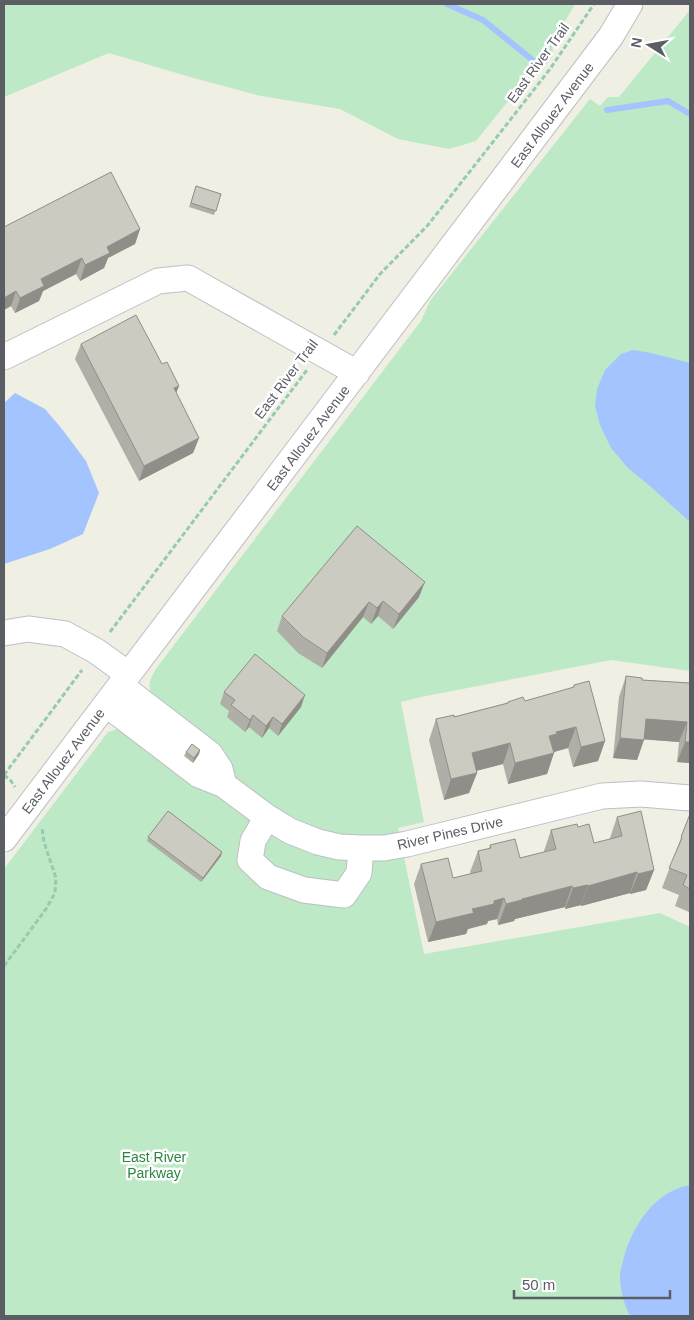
<svg xmlns="http://www.w3.org/2000/svg" width="694" height="1320" font-family="Arial,sans-serif">
  <style>
    .green { fill: #bde9c6 }
    .water { fill: #a3c4ff }
    .lines { fill: none; stroke-linecap: round; stroke-linejoin: round }
    .stream { stroke: #a3c4ff; stroke-width: 6 }
    .minor-casing { stroke: #bdbfc5; stroke-width: 27 }
    .path { stroke: #95cbb0; stroke-width: 3; stroke-dasharray: 5 2.5; stroke-linecap: butt }
    .minor { stroke: #fff; stroke-width: 25 }
    .wall { fill: #afafa7 }
    .shaded-wall { fill: #8f8e88 }
    .building { fill: #cccbc2; stroke: #8f8e88 }
    .labels { text-anchor: middle; stroke-width: 5; stroke-linejoin: round; paint-order: stroke }
    .street-label { font-size: 14px; fill: #5b5d65; stroke: #fff }
    .park-label { font-size: 14px; fill: #2b8442; stroke: #fff }
  </style>
  <rect width="100%" height="100%" fill="#efefe3"/>
  <path class="green" d="M4,4H575L552,43L553,56L536,77L526,79L476,141L449,149L398,139L340,109L261,96L190,77L109,53L4,97Z
    M690,10V671L611,660L421,697L401,702L424,822L398,828L424,954L660,913L690,927V1316H4V869L108,732L118,729L128,731L154,699C147,687 149,682 155,670L421,321L430,301L590,99L600,106L608,97H619Z"/>
  <path class="water" d="M633,350L651,353L690,363V522L650,486L628,468L611,448L600,425L595,406L597,389L605,370L621,354Z
    M15,393L45,409L62,429L86,461L99,493L83,534L50,549L4,564V403Z
    M690,1185V1316H630C624,1304 620,1290 620,1276C620,1271 622,1266 623,1261C631,1228 654,1191 690,1185Z"/>
  <g class="lines">
    <path class="stream" d="M447,4L483,20L540,66
      M607,110L668,101L690,114"/>
    <g class="minor-casing">
      <path id="minor" d="M4,357L158,281L188,278L357,373
        M4,633L28,629L65,634L96,651L128,674
        M120,685L210,754L220,769L224,785
        M106,704L199,775L224,785L267,817L290,831L318,842L339,847L361,848H384L407,844L602,796L641,794L690,798
        M267,817L253,841L250,860L268,877L304,890L344,895L359,873L361,848
        M4,839L611,36L630,4"/>
    </g>
    <path class="path" d="M334,335L380,274L428,225L550,69L594,4
      M110,632L307,370
      M4,775L82,670
      M4,775L11,781L15,787
      M4,966L46,909L55,893L56,878L44,842L42,828"/>
    <use href="#minor" class="minor"/>
  </g>
  <path class="wall" d="M196,186L221,194L214,215L189,207Z
    M4,227L140,229L135,244L108,258L104,268L80,281L76,274L43,291L39,301L15,313L11,306L4,310Z
    M81,344L162,364L179,386L176,393L199,438L193,453L139,481L75,359Z
    M357,526L419,597L393,629L378,616L371,624L363,617L322,668L298,653L277,631L282,616Z
    M626,676L642,680L690,683V763L677,762L679,742L644,739L637,760L613,758L619,697Z
    M574,685L605,741L598,761L573,767L568,748L554,752L547,774L508,784L503,764L476,771L477,773L469,793L444,800L429,740L436,719L454,717L507,703L508,702L525,701L573,688Z
    M224,692L301,707L278,736L269,728L262,738L249,727L245,732L227,717L229,711L220,704Z
    M200,750L199,754L193,763L184,756L186,752Z
    M690,814V909L689,912L675,906L679,895L662,888Z
    M617,817L654,870L646,890L630,894V893L581,906V905L565,909V907L515,919L514,921L498,925L497,919L488,921L487,924L468,929L466,934L428,942L414,884L421,864L453,878L471,874L470,872L478,851L489,849L490,845L520,858L544,852V851L551,830L578,827L594,843L610,839V838Z
    M148,837L221,856L201,882L147,841Z"/>
  <path class="shaded-wall" d="M140,229L135,244L108,258L104,268L80,281L85,265L107,247Z
    M82,258L76,274L43,291L39,301L15,313L20,298L41,279Z
    M16,291L11,306L4,310V298Z
    M179,386L173,401L174,388Z
    M199,438L193,453L139,481L144,466Z
    M425,582L419,597L393,629L399,614Z
    M383,601L378,616L371,624L377,608Z
    M369,602L363,617L322,668L327,653Z
    M305,695L301,707L278,736L282,724Z
    M253,715L249,727L245,732L250,720Z
    M273,717L269,728L262,738L266,726Z
    M646,719L687,722L679,742L638,739Z
    M576,727L568,748L550,753L549,736L556,732Z
    M620,738L644,740L637,760L613,758Z
    M605,741L598,761L573,767L581,747Z
    M685,742H690V763L677,762Z
    M510,743L503,764L464,774L472,753Z
    M200,750L199,754L193,763L194,758Z
    M554,753L547,774L508,784L515,763Z
    M477,773L469,793L444,800L451,779Z
    M222,852L221,856L201,882L203,878Z
    M654,870L646,890L630,894L638,874Z
    M637,872L630,893L581,906L588,886Z
    M588,885L581,905L565,909L573,888Z
    M572,886L565,907L515,919L514,921L498,925L506,904L522,899Z
    M504,898L497,919L488,921L487,924L468,929L466,934L428,942L436,922L494,901Z"/>
  <path class="building" d="M111,172L140,229L107,247L110,253L85,265L82,258L41,279L44,286L20,298L16,291L4,298V227Z
    M196,186L221,194L216,211L191,203Z
    M136,315L162,364L167,362L179,386L174,388L199,438L144,466L81,344Z
    M357,526L425,582L399,614L383,601L377,608L369,602L327,653L303,637L282,616Z
    M255,654L305,695L282,724L273,717L266,726L253,715L250,720L231,705L235,700L224,692Z
    M626,676L642,678V680L690,683V742H685L687,722L646,719L644,740L620,738Z
    M589,681L605,741L581,747L576,727L556,732L557,734L549,736L554,753L515,763L510,743L472,753L477,773L451,779L436,719L454,715V717L508,703V702L523,697L525,701L574,687V685Z
    M192,744L200,750L194,758L186,752Z
    M168,811L222,852L203,878L148,837Z
    M641,811L654,870L638,874L637,872L588,886V885L573,888L572,886L522,899V900L506,904L504,898L494,901V904L472,909L474,913L436,922L421,864L448,858L453,878L482,871L478,851L491,848L490,845L515,839L520,858L556,849L551,830L577,824L578,827L589,824L594,843L622,836L617,817Z
    M690,814V889L683,885L687,875L669,868L682,838L681,837Z"/>
  <g class="labels">
    <g class="street-label">
      <text transform="translate(538 63) rotate(-54)" y="5">East River Trail</text>
      <text transform="translate(552 115) rotate(-53)" y="5">East Allouez Avenue</text>
      <text transform="translate(286 379) rotate(-53)" y="5">East River Trail</text>
      <text transform="translate(308 438) rotate(-53)" y="5">East Allouez Avenue</text>
      <text transform="translate(63 761) rotate(-53)" y="5">East Allouez Avenue</text>
      <text transform="translate(450 833) rotate(-13)" y="5">River Pines Drive</text>
    </g>
    <g class="park-label">
      <text x="154" y="1162">East River<tspan x="154" dy="16">Parkway</tspan></text>
    </g>
  </g>
  <rect width="694" height="1320" fill="none" stroke="#5b5d65" stroke-width="10"/>
  <g transform="translate(649 45) rotate(281)" stroke="#ffffff" stroke-width="4" paint-order="stroke">
  <path d="M0-4L9 19L0 12L-9 19Z" fill="#5b5d65"/>
  <text y="-8" font-size="14" font-weight="bold" text-anchor="middle" fill="#5b5d65">N</text>
  </g>
  <path d="M514 1290v8h156v-8" fill="none" stroke="#5b5d65" stroke-width="2.5"/>
  <text x="522" y="1290" font-size="15" fill="#5b5d65" stroke="#ffffff" stroke-width="4" paint-order="stroke">50 m</text>
</svg>
